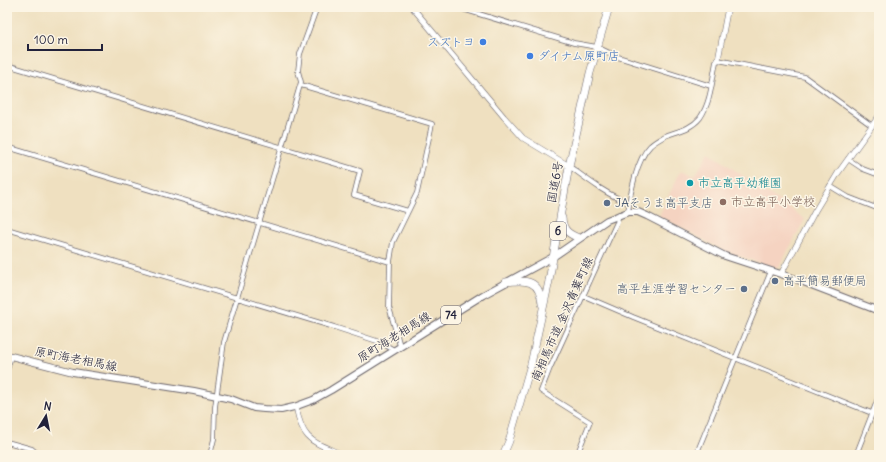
<svg xmlns="http://www.w3.org/2000/svg" width="886" height="462" font-family="Delius,'Klee One',sans-serif">
  <style>
    .built { fill: #f5d3c1 }
    .lines { fill: none; stroke-linecap: round; stroke-linejoin: round }
    .minor-casing { stroke: #6a646a; stroke-width: 5.5 }
    .tertiary-casing { stroke: #6a646a; stroke-width: 6 }
    .primary-casing { stroke: #6a646a; stroke-width: 8 }
    .trunk-casing { stroke: #6a646a; stroke-width: 8 }
    .minor { stroke: #fff; stroke-width: 4 }
    .tertiary { stroke: #fff; stroke-width: 5 }
    .primary { stroke: #fff; stroke-width: 6 }
    .trunk { stroke: #fff; stroke-width: 7 }
    .shop-dot { fill: #3f7fe0; stroke: #fcf5e5; stroke-width: 1.5 }
    .culture-dot { fill: #0f9aa8; stroke: #fcf5e5; stroke-width: 1.5 }
    .education-dot { fill: #8d6e63; stroke: #fcf5e5; stroke-width: 1.5 }
    .service-dot { fill: #5c6f8a; stroke: #fcf5e5; stroke-width: 1.5 }
    .labels { text-anchor: middle; stroke-width: 3; stroke-linejoin: round; paint-order: stroke }
    .shield { fill: #fcf5e5; stroke: #63616e; stroke-width: 1 }
    .shield-label { font-size: 11px; font-weight: bold; fill: #22223b }
    .shop-label { font-size: 12px; fill: #366cbe; stroke: #fcf5e5; text-anchor: end }
    .street-label { font-size: 12px; fill: #22223b; stroke: #fcf5e5 }
    .culture-label { font-size: 12px; fill: #0d838f; stroke: #fcf5e5; text-anchor: start }
    .education-label { font-size: 12px; fill: #785e54; stroke: #fcf5e5; text-anchor: start }
    .service-label { font-size: 12px; fill: #4e5e75; stroke: #fcf5e5; text-anchor: start }
  </style>
  <rect width="100%" height="100%" fill="#fcf5e5"/>
  <filter id="ink" filterUnits="userSpaceOnUse"><feTurbulence type="fractalNoise" baseFrequency=".025" numOctaves="2"/><feDisplacementMap in="SourceGraphic" scale="8" xChannelSelector="R" yChannelSelector="G"/><feConvolveMatrix kernelMatrix="1 2 1 2 8 2 1 2 1" color-interpolation-filters="sRGB"/></filter>
  <filter id="wash" filterUnits="userSpaceOnUse"><feTurbulence type="fractalNoise" baseFrequency=".012" numOctaves="4" result="noise"/><feDisplacementMap in="SourceGraphic" scale="16" xChannelSelector="R" yChannelSelector="G"/><feGaussianBlur stdDeviation="0.9" result="paint"/><feColorMatrix in="noise" values="0 0 0 0 0 0 0 0 0 0 0 0 0 0 0 0 0 1.4 0 .05"/><feComposite in="paint" operator="in"/></filter>
  <g filter="url(#wash)">
    <rect width="100%" height="100%" fill="#efe0c0"/>
    <path class="built" d="M709,152L805,219L779,267H773L726,252L659,216L681,170L695,176Z"/>
  </g>
  <g filter="url(#ink)">
    <g class="lines">
      <g class="minor-casing">
        <path id="minor" d="M456,7L574,43L597,47L618,57L711,86
          M7,65L360,171L354,195L408,211
          M301,85L432,124L417,193L393,242L390,262L389,307L400,346
          M7,147L390,262
          M848,159L863,169L879,175
          M569,166C588,180 607,195 629,203
          M830,186L848,197L879,209
          M875,207L879,199
          M628,212C630,193 637,159 650,146C654,142 660,139 665,136C678,131 691,129 700,118C711,102 712,81 716,62L718,60L805,77L871,125
          M7,229L334,327L380,342L394,350
          M584,296L633,317L879,416
          M531,364L550,368
          M7,370L11,356
          M7,442L32,449L39,455
          M210,455L214,439L215,407L224,342L301,82L298,71L300,54L317,7
          M577,455L590,422L541,391L550,368L617,222L619,214
          M696,455L771,271
          M856,455L879,396"/>
      </g>
      <g class="tertiary-casing">
        <path id="tertiary" d="M412,7L504,117L523,138L569,166
          M718,60L728,7
          M781,274L815,211L838,173L879,116
          M296,407C303,442 312,441 343,455"/>
      </g>
      <g class="primary-casing">
        <path id="primary" d="M7,355L73,372L194,391L231,399L254,408L264,409L281,410L294,407L313,400L331,390L483,295L553,257L607,220L628,212H638L647,216L725,256L793,278L879,311"/>
      </g>
      <g class="trunk-casing">
        <path id="trunk" d="M562,218C563,230 568,234 579,238
          M506,282C526,279 540,280 542,304
          M503,455L509,441L531,364L549,281L569,166L590,73L609,7"/>
      </g>
      <use href="#minor" class="minor"/>
      <use href="#tertiary" class="tertiary"/>
      <use href="#primary" class="primary"/>
      <use href="#trunk" class="trunk"/>
    </g>
  </g>
  <g class="shop-dot">
    <circle cx="483" cy="42" r="4"/>
    <circle cx="530" cy="56" r="4"/>
  </g>
  <circle class="culture-dot" cx="690" cy="183" r="4"/>
  <circle class="education-dot" cx="723" cy="202" r="4"/>
  <g class="service-dot">
    <circle cx="607" cy="203" r="4"/>
    <circle cx="775" cy="281" r="4"/>
    <circle cx="744" cy="289" r="4"/>
  </g>
  <g class="labels">
    <g class="shield">
      <rect x="550" y="222" width="16" height="18" rx="3"/>
      <rect x="441" y="306" width="20" height="18" rx="3"/>
    </g>
    <g class="shield-label">
      <text x="558" y="235">6</text>
      <text x="451" y="319">74</text>
    </g>
    <g class="shop-label">
      <text x="475" y="46">スズトヨ</text>
      <text x="538" y="60" text-anchor="start">ダイナム原町店</text>
    </g>
    <g class="street-label">
      <text transform="translate(555 182) rotate(-80)" y="4">国道6号</text>
      <text transform="translate(562 319) rotate(-66)" y="4">南相馬市道 金沢青葉町線</text>
      <text transform="translate(394 337) rotate(-32)" y="4">原町海老相馬線</text>
      <text transform="translate(76 359) rotate(11)" y="4">原町海老相馬線</text>
    </g>
    <g class="culture-label">
      <text x="698" y="187">市立高平幼稚園</text>
    </g>
    <g class="education-label">
      <text x="731" y="206">市立高平小学校</text>
    </g>
    <g class="service-label">
      <text x="615" y="207">JAそうま高平支店</text>
      <text x="783" y="285">高平簡易郵便局</text>
      <text x="736" y="293" text-anchor="end">高平生涯学習センター</text>
    </g>
  </g>
  <rect width="886" height="462" fill="none" stroke="#fcf5e5" stroke-width="24"/>
  <g transform="translate(46 416) rotate(10)" stroke="#fcf5e5" stroke-width="3" paint-order="stroke">
  <path d="M0-3L7 15L0 10L-7 15Z" fill="#22223b"/>
  <text y="-6" font-size="11" font-weight="bold" text-anchor="middle" fill="#22223b">N</text>
  </g>
  <path d="M28 44v6h74v-6" fill="none" stroke="#22223b" stroke-width="2"/>
  <text x="34" y="44" font-size="12" fill="#22223b" stroke="#fcf5e5" stroke-width="3" paint-order="stroke">100 m</text>
</svg>
